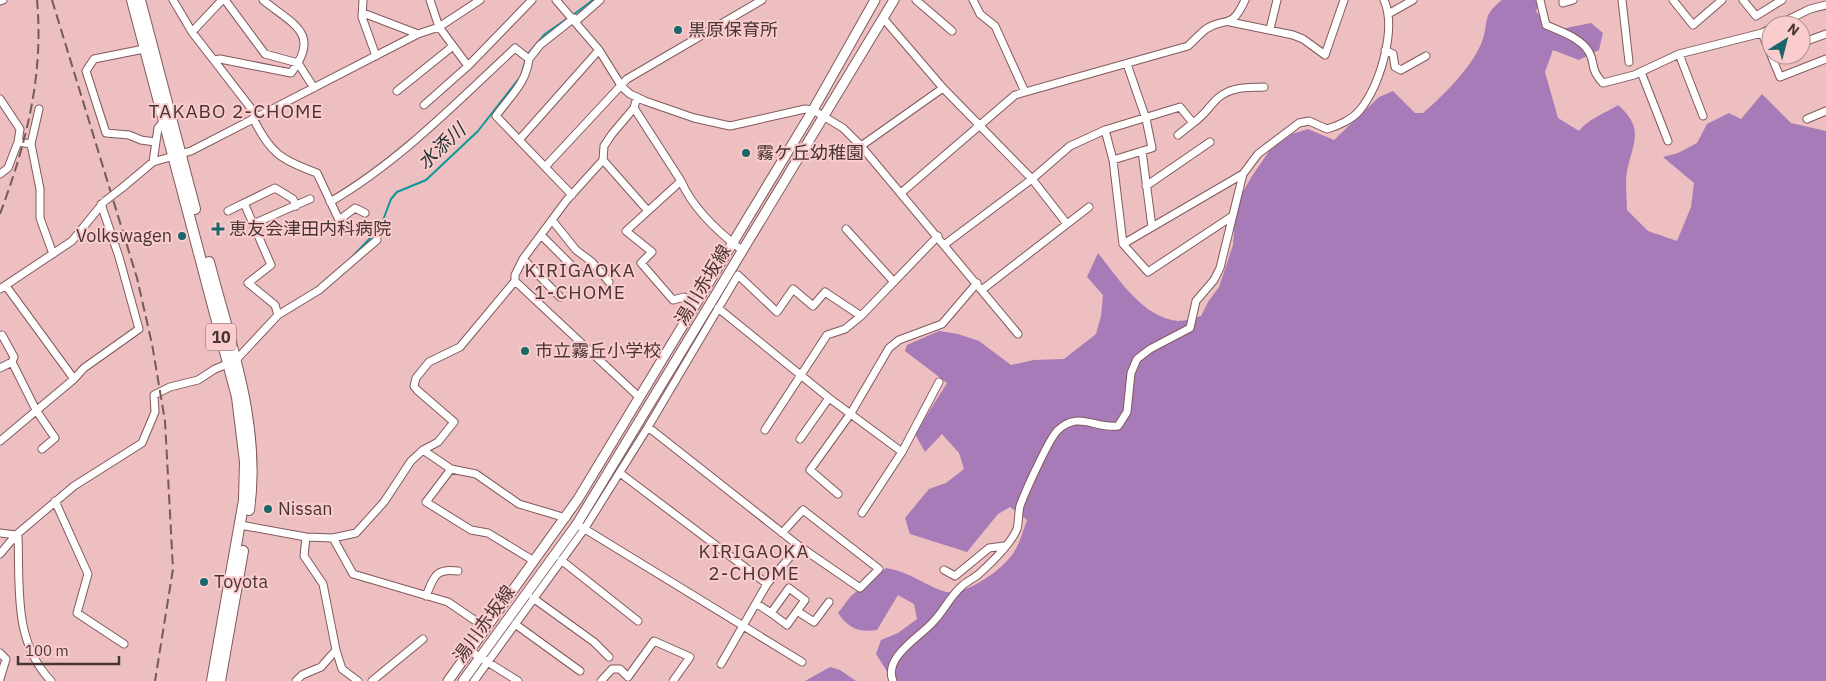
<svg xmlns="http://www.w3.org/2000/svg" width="1826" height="681" font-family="'IBM Plex Sans','Noto Sans JP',sans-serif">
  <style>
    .forest { fill: #a77ab8 }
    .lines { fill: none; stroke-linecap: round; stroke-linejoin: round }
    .stream { stroke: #0a989a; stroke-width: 2 }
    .minor-casing { stroke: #81595b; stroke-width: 9 }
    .major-casing { stroke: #81595b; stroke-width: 11 }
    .highway-casing { stroke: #81595b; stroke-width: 12 }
    .minor { stroke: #fff; stroke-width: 7 }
    .major { stroke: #fff; stroke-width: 9 }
    .highway { stroke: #fff; stroke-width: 10 }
    .rail { stroke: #745a5b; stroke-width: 2; stroke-dasharray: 10 5; stroke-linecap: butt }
    .minor-bridge-casing { stroke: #81595b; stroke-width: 9; stroke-linecap: butt }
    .minor-bridge { stroke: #fff; stroke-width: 7 }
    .poi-dot { fill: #196768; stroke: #fbcccd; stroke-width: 2 }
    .labels { text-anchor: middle; stroke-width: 4; stroke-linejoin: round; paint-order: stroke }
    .shield { fill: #fbcccd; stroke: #7d6263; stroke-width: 1 }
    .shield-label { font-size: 16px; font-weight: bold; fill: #473535 }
    .poi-label { font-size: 18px; fill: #473535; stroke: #fbcccd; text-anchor: start }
    .street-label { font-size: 18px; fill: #473535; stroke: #fbcccd }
    .neighbourhood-label { font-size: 19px; letter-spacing: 1px; fill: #473535; stroke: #fbcccd }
    .water-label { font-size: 19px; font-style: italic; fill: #1d3232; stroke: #fbcccd }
  </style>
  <rect width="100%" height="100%" fill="#edbfc0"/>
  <path class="forest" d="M1502,0H1541L1536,11L1551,31L1591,23L1603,33L1599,50L1579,60L1553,50L1545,72L1558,118L1579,131C1588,119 1604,114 1618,105C1645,128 1633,143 1627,171C1625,183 1627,198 1627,210L1648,231L1677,241L1691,207L1694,183L1663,157L1678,153L1697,143L1707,124L1729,113L1741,119L1762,94L1791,123L1826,131V681H893L876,654L881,640L898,633L917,619L914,604L898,595L877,630C859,633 848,628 838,613L851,596L886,568C912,573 921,583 943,591C962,599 1004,569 1014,552C1020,543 1023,530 1027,520L1010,507L998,514L967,552L910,534L905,518L929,489L946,483L964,469L959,453L942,434L925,452L915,434L947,383L905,351L907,345L939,331L958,334L979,341L1011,365L1034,360L1064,359L1096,334L1101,316L1103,295L1087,277L1098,253C1118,278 1143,318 1178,321C1185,321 1194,318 1201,316L1208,302L1219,287L1233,245L1236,204L1252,176L1270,150L1292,134L1308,129L1334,140L1379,97L1393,91L1415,113H1423C1443,96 1470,69 1481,44C1490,23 1480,17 1502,0Z
    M830,667L840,670L856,681H805Z"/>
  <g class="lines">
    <path class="stream" d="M573,15L593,0
      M528,54L545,34L568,18
      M351,258L380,228L391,199L397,192L426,180L478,131L521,76L525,62
      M323,282L344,265"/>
    <g class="minor-casing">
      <path id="minor" d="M173,0L192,32L257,116
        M225,0L265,54L298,63
        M363,0L362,17L376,56
        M430,0L439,27L468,66L532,0
        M556,0L599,50L622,87L630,94L645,101L694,118L730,126L805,109L813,110L843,128L861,146L1018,334
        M916,0L952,31
        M973,0L980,14L995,26L1025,92
        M1540,0L1546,25C1560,31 1581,38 1589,52C1596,64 1589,68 1603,83L1634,75L1679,54L1762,33L1771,28
        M1563,0V3L1573,0
        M1622,0L1629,62
        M1673,0L1693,25L1722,0
        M1743,0L1756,16L1782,0
        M0,1L3,0
        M363,13L418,34
        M1390,13L1413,0
        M883,18L943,88L1032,179L1067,224
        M576,21L600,0
        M1230,22L1293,35L1303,39L1325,55L1344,0
        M1777,25L1810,9L1826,5
        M1270,29L1277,0
        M192,32L222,0
        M1762,33L1780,77L1826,59
        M1801,43L1826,34
        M144,49L94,59L86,71L106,133L129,135L141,140L155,142
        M1385,50L1393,54L1395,67L1401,70L1426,56
        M1679,54L1703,116
        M529,59C526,84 510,96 496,116L572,195
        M214,60L220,59L291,73C322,33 292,24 263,0
        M298,63L314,88
        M1641,72L1668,141
        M397,91L453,46
        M637,97L634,108L681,181C693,209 718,232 743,251
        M0,99L20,129L18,142
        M424,105L468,66
        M39,109L31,144L40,189V218L53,254
        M253,118C270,153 281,160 317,173L339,220L355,208L365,213
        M1807,119L1826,111
        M1105,130L1113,160L1123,244L1148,272L1231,217
        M1178,135L1193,123
        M519,140L599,50
        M861,146L943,88
        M1142,151L1152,227
        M603,160L648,211
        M1113,160L1152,148L1146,119L1127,64
        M153,162L158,128L164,121
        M545,167L627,79L762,0
        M0,174L8,168L18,142L31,144
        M681,181L626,231L652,252L641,263L673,300L684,297
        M1146,186L1210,142
        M122,188L153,162L191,151L418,34L439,27L480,0
        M901,193L1015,95L1188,46C1194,40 1200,34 1206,29C1226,16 1231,31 1245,0
        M330,202C399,162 457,102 515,48L529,59L540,45L574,18
        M244,203L271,265L248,283L275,305L278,315
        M228,211L275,188L293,199L296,206
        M552,220L576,250L592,262L609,282
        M253,224L310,199
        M846,229L894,282
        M541,235L580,274
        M1123,244L1243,174
        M944,245L1032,179L1070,146L1105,130L1180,107L1193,123C1206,114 1209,106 1218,98C1232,86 1248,88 1264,87
        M523,259L560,297
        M515,281L639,397
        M6,286L74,379
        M0,289L72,241L103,203
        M983,289L1089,207
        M718,308L829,398L902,452
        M2,335L14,357L12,362L36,410L55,438L42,449
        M0,368L12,362
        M648,427L799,546L767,584L721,664
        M765,430L827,335L845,329L861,316L938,236
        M800,439L829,398
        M0,441L74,379L84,368L139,329L119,257L101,204
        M423,450L451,469L476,474L519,504L566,518
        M451,469L426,502L471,530L488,533L534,561
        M620,473L767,584
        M838,494L810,470L851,413L889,348L899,340L942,324L977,283
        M55,501L88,574L77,613L124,644
        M862,513L902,452L939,382
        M240,525L306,537L333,538L356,533L384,502L411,461L423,450L438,442L454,422L417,390L414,386L416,378L429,362L460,347L515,281V275L523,259L566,201L603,160L604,146L612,134L634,108
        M580,526L802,662
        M0,533L16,535
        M782,533L803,510L879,569L860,588L799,546
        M16,535L18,537C20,588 13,641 51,681
        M306,537L304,556L323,584L336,650L342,669L358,681
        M333,538L353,574L448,602L486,628
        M0,554L16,535L74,486L142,443L155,412L154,395L170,387L198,380L215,369L235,361L278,315L319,290L377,240
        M561,560L638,621
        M944,570L955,576L989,548L1004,546
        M426,596C434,577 435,568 458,571
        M533,598L594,642L609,657
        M757,604L771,613L789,588L805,600L787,625L771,613
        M797,611L814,622L829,602
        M515,624L580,671
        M470,651L518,681
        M0,653L6,659L0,679
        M296,681L302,675L321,667L336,650
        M372,681L423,639
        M474,681L585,528L648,427L738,275L777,312L793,289L813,306L825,292L861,316
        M601,681L612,669H620L628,677L654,641L690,657L673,681
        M893,681C883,657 920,637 933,622C944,611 950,596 962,586C967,581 975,578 980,573C992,562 1011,544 1017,529C1019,522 1018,513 1020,506C1025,492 1048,441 1057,431C1078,410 1094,429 1118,426L1127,412L1131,373L1137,359L1150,349L1190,328L1196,301L1214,280L1220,268L1243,174L1258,154L1299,123L1309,121L1327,129C1338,126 1353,119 1360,110C1380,85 1397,29 1384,0"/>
    </g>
    <g class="major-casing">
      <path id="major" d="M448,681L578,499L813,110L875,0
        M463,681L577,524L894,0"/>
    </g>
    <g class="highway-casing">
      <path id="highway" d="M132,0L237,397L245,462L244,500L212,681
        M140,0L195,209
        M209,262C230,343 261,425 249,510
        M220,681L243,551"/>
    </g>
    <use href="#minor" class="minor"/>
    <use href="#major" class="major"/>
    <use href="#highway" class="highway"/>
    <path class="rail" d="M52,0L137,278L152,344L165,421L173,569L155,681
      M0,214C26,144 44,76 37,0"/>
    <g class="minor-bridge-casing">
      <path id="minor-bridge" d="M105,201L122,188"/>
    </g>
    <use href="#minor-bridge" class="minor-bridge"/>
  </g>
  <g class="poi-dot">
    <circle cx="678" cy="30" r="5"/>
    <circle cx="746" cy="153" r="5"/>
    <path d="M215.5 221.5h5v5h5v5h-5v5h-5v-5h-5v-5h5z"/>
    <circle cx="182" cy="236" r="5"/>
    <circle cx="525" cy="351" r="5"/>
    <circle cx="268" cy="509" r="5"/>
    <circle cx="204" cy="582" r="5"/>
  </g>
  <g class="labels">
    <rect class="shield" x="206" y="323.5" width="30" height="27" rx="4"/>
    <g class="shield-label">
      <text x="221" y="343">10</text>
    </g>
    <g class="poi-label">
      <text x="688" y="36">黒原保育所</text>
      <text x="756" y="159">霧ケ丘幼稚園</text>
      <text x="229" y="235">恵友会津田内科病院</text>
      <text x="172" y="242" text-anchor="end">Volkswagen</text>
      <text x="535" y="357">市立霧丘小学校</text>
      <text x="278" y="515">Nissan</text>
      <text x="214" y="588">Toyota</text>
    </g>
    <g class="street-label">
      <text transform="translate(703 285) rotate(-59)" y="6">湯川赤坂線</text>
      <text transform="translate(484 624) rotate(-54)" y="6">湯川赤坂線</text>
    </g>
    <g class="neighbourhood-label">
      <text x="236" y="118">TAKABO 2-CHOME</text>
      <text x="580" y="277">KIRIGAOKA<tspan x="580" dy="22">1-CHOME</tspan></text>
      <text x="754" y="558">KIRIGAOKA<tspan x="754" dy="22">2-CHOME</tspan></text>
    </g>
    <g class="water-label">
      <text transform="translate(441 146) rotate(-43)" y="7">水添川</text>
    </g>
  </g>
  <g transform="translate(1786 40) rotate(36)"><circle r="24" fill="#fbcccd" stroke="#b39090"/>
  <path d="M0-4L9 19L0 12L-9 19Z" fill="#196768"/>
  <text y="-8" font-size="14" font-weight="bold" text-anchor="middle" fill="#473535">N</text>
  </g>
  <path d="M18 656v8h101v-8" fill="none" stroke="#473535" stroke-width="2.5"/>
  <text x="25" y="656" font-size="15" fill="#473535" stroke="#fbcccd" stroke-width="4" paint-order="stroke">100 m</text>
</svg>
